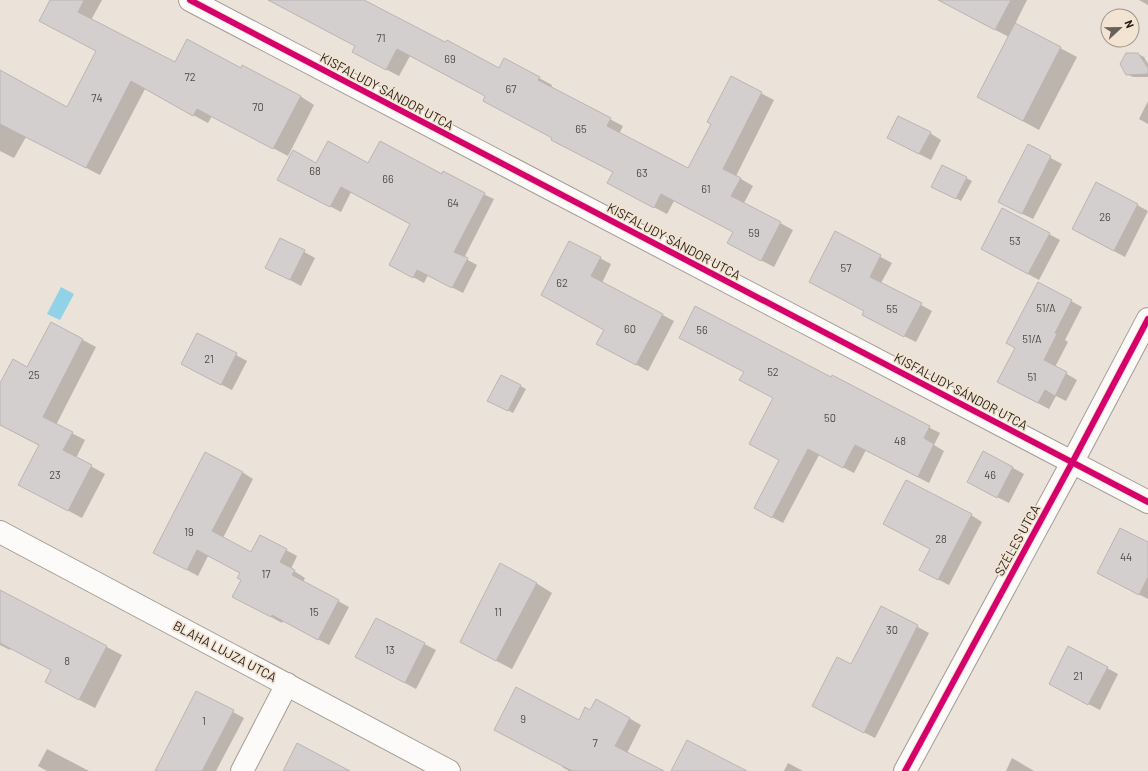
<svg xmlns="http://www.w3.org/2000/svg" width="1148" height="771" font-family="Barlow,sans-serif">
  <style>
    .water { fill: #91d2e6 }
    .shadow { fill: #0003 }
    .building { fill: #d3cfcf; stroke: #bab5b5 }
    .lines { fill: none; stroke-linecap: round; stroke-linejoin: round }
    .minor-casing { stroke: #a39d96; stroke-width: 24 }
    .tertiary-casing { stroke: #a39d96; stroke-width: 24 }
    .minor { stroke: #fcfbf9; stroke-width: 22 }
    .tertiary { stroke: #fcfbf9; stroke-width: 22 }
    .cycleway-casing { stroke: #f2e3d2; stroke-width: 8 }
    .cycleway { stroke: #d6006c; stroke-width: 6 }
    .labels { text-anchor: middle; stroke-width: 3.5; stroke-linejoin: round; paint-order: stroke }
    .number-label { font-size: 11px; fill: #4e4a45 }
    .street-label { font-size: 13px; fill: #211c16; stroke: #f2e3d2 }
  </style>
  <rect width="100%" height="100%" fill="#ebe2d9"/>
  <path class="water" d="M61,287L74,294L60,320L47,314Z"/>
  <path class="shadow" d="M51,0H102L91,20L175,63L242,69L300,96L314,105L288,156L212,116L208,123L145,89L100,175L26,137L14,158L0,151V84L67,108L97,51Z
    M268,0H362L446,44L500,69L539,78L552,85L551,88L623,126L619,134L688,170L712,124L732,78L774,100L736,176L753,186L744,203L793,230L774,267L741,250L734,232L674,201L667,214L621,190L614,172L486,96L410,56L399,76L366,59L356,46Z
    M965,0H1027L1015,24L1077,57L1039,130L978,97L1009,37L972,18Z
    M1139,0H1148V5Z
    M1138,54L1144,57L1148,64V77H1133L1127,74Z
    M1148,101V124L1139,119Z
    M930,133L941,140L931,160L899,144Z
    M1028,146L1062,164L1033,219L1010,208Z
    M317,164H369L442,175L494,199L464,258L477,265L463,293L428,275L424,283L400,270L411,224L351,192L341,212L289,185Z
    M943,166L972,181L961,201L938,189Z
    M1097,183L1148,211L1125,257L1084,235Z
    M835,233L892,263L881,283L932,311L916,342L874,321L865,311Z
    M1049,234L1060,240L1039,280L993,255Z
    M281,239L315,258L301,286L277,273Z
    M600,258L611,264L602,283L674,321L648,371L609,350L605,329L553,301Z
    M1071,301L1082,307L1065,340L1068,342L1055,367L1077,380L1066,401L1056,396L1049,409L1009,388Z
    M51,323L96,347L56,425L85,440L76,458L105,474L82,518L33,492L40,446L0,425V386L28,368Z
    M198,334L247,361L232,390L193,370Z
    M502,376L526,389L513,413L494,403Z
    M831,378L940,433L934,445L944,451L929,483L866,450L854,473L819,455L783,523L766,514Z
    M984,452L1024,474L1009,503L979,488Z
    M242,472L253,479L223,538L252,553L286,550L297,556L291,569L305,578L303,582L349,607L329,645L283,621L282,623L245,603L241,573L208,556L198,576L165,558Z
    M971,515L982,522L949,585L931,576V549Z
    M1148,543V599L1109,579Z
    M536,583L552,593L512,669L477,651Z
    M0,591L122,655L95,708L62,691L52,670L11,648L10,650L0,645Z
    M881,607L929,633L875,738L824,712L851,665Z
    M376,619L436,650L416,689L368,663Z
    M1107,668L1118,674L1100,710L1061,690Z
    M196,692L244,718L216,771H155Z
    M590,711L629,718L641,725L627,753L661,771H569L562,767L563,766L495,730L579,721Z
    M47,749L89,771H47L38,766Z
    M1012,758L1034,771H1006Z
    M788,763L803,771H784Z"/>
  <path class="building" d="M50,0H84L78,12L175,62L187,39L241,68L242,65L301,96L273,149L197,109L193,116L131,81L86,168L0,124V70L67,107L96,51L39,21Z
    M268,0H364L445,42L447,40L499,68L504,58L540,77L538,80L611,118L607,126L688,168L711,124L707,122L731,76L762,92L723,169L741,178L731,196L781,222L761,261L727,243L733,232L661,194L654,208L607,183L613,172L551,140L552,138L483,101L485,96L397,49L386,70L352,52L355,46Z
    M938,0H1011L995,30Z
    M1015,23L1061,47L1023,121L977,97Z
    M1126,53H1138L1148,68V74L1126,75L1120,64Z
    M898,116L931,132L919,154L887,138Z
    M328,141L368,163L380,141L442,174L443,171L485,193L454,252L468,258L452,288L417,270L413,278L389,265L410,224L341,187L330,207L277,180L293,150L316,163Z
    M1028,144L1051,156L1022,214L998,202Z
    M942,165L967,177L956,199L931,187Z
    M1096,182L1138,204L1114,251L1072,229Z
    M1002,208L1050,233L1028,274L981,249Z
    M835,231L881,255L870,277L922,303L904,337L862,315L864,311L809,282Z
    M280,238L305,250L290,280L265,268Z
    M569,241L601,257L591,276L663,314L636,365L596,344L604,330L541,295Z
    M1038,282L1072,300L1055,333L1057,334L1044,360L1067,372L1055,396L1045,390L1038,403L997,382L1015,348L1006,343Z
    M695,306L831,377L832,375L930,426L924,438L934,444L918,477L855,445L843,468L808,449L772,518L754,508L779,460L749,444L773,398L739,380L744,372L679,338Z
    M51,322L83,339L43,417L73,432L63,450L92,465L68,511L18,485L39,445L0,425V383L13,359L27,367Z
    M197,333L237,353L221,385L181,364Z
    M501,375L521,385L508,411L487,401Z
    M983,451L1013,467L997,498L967,482Z
    M205,452L243,472L212,531L251,552L260,535L287,549L280,562L295,570L292,575L339,600L318,640L272,615L271,617L232,597L241,580L237,578L240,573L197,550L187,570L153,553Z
    M906,480L972,514L938,580L919,570L930,549L883,524Z
    M1120,528L1148,542V577L1139,595L1097,573Z
    M500,563L537,583L496,661L460,642Z
    M0,590L107,646L79,700L45,682L51,670L0,643Z
    M881,606L918,625L864,733L812,706L837,657L851,664Z
    M376,618L425,643L405,683L355,657Z
    M1068,646L1108,667L1088,705L1049,684Z
    M516,687L579,720L585,707L590,710L596,699L630,718L615,746L664,771H572L494,730Z
    M196,691L234,710L202,771H155Z
    M687,740L747,771H671Z
    M297,743L350,771H283Z"/>
  <g class="lines">
    <g class="minor-casing">
      <path id="minor" d="M190,0L1148,502
        M242,771L287,684
        M905,771L1073,461L1148,319"/>
    </g>
    <g class="tertiary-casing">
      <path id="tertiary" d="M0,532L449,771"/>
    </g>
    <use href="#minor" class="minor"/>
    <use href="#tertiary" class="tertiary"/>
    <g class="cycleway-casing">
      <path id="cycleway" d="M190,0L1148,502
        M905,771L1073,461L1148,319"/>
    </g>
    <use href="#cycleway" class="cycleway"/>
  </g>
  <g class="labels">
    <g class="number-label">
      <text x="381" y="42">71</text>
      <text x="450" y="63">69</text>
      <text x="190" y="81">72</text>
      <text x="511" y="93">67</text>
      <text x="97" y="102">74</text>
      <text x="258" y="111">70</text>
      <text x="581" y="133">65</text>
      <text x="315" y="175">68</text>
      <text x="642" y="177">63</text>
      <text x="388" y="183">66</text>
      <text x="706" y="193">61</text>
      <text x="453" y="207">64</text>
      <text x="1105" y="221">26</text>
      <text x="754" y="237">59</text>
      <text x="1015" y="245">53</text>
      <text x="846" y="272">57</text>
      <text x="562" y="287">62</text>
      <text x="1046" y="312">51/A</text>
      <text x="892" y="313">55</text>
      <text x="630" y="333">60</text>
      <text x="702" y="334">56</text>
      <text x="1032" y="343">51/A</text>
      <text x="209" y="363">21</text>
      <text x="773" y="376">52</text>
      <text x="34" y="379">25</text>
      <text x="1032" y="381">51</text>
      <text x="830" y="422">50</text>
      <text x="900" y="445">48</text>
      <text x="55" y="479">23</text>
      <text x="990" y="479">46</text>
      <text x="189" y="536">19</text>
      <text x="941" y="543">28</text>
      <text x="1126" y="561">44</text>
      <text x="266" y="578">17</text>
      <text x="314" y="616">15</text>
      <text x="498" y="616">11</text>
      <text x="892" y="634">30</text>
      <text x="390" y="654">13</text>
      <text x="67" y="665">8</text>
      <text x="1078" y="680">21</text>
      <text x="523" y="723">9</text>
      <text x="204" y="725">1</text>
      <text x="595" y="747">7</text>
    </g>
    <g class="street-label">
      <text transform="translate(387 91) rotate(28)" y="5">KISFALUDY SÁNDOR UTCA</text>
      <text transform="translate(674 241) rotate(28)" y="5">KISFALUDY SÁNDOR UTCA</text>
      <text transform="translate(961 391) rotate(28)" y="5">KISFALUDY SÁNDOR UTCA</text>
      <text transform="translate(1017 540) rotate(-61)" y="5">SZÉLES UTCA</text>
      <text transform="translate(225 651) rotate(28)" y="5">BLAHA LUJZA UTCA</text>
    </g>
  </g>
  <g transform="translate(1120 28) rotate(68)"><circle r="19" fill="#f2e3d2" stroke="#9e9387"/>
  <path d="M0-3L7 15L0 10L-7 15Z" fill="#68615a"/>
  <text y="-6" font-size="11" font-weight="bold" text-anchor="middle" fill="#211c16">N</text>
  </g>
</svg>
